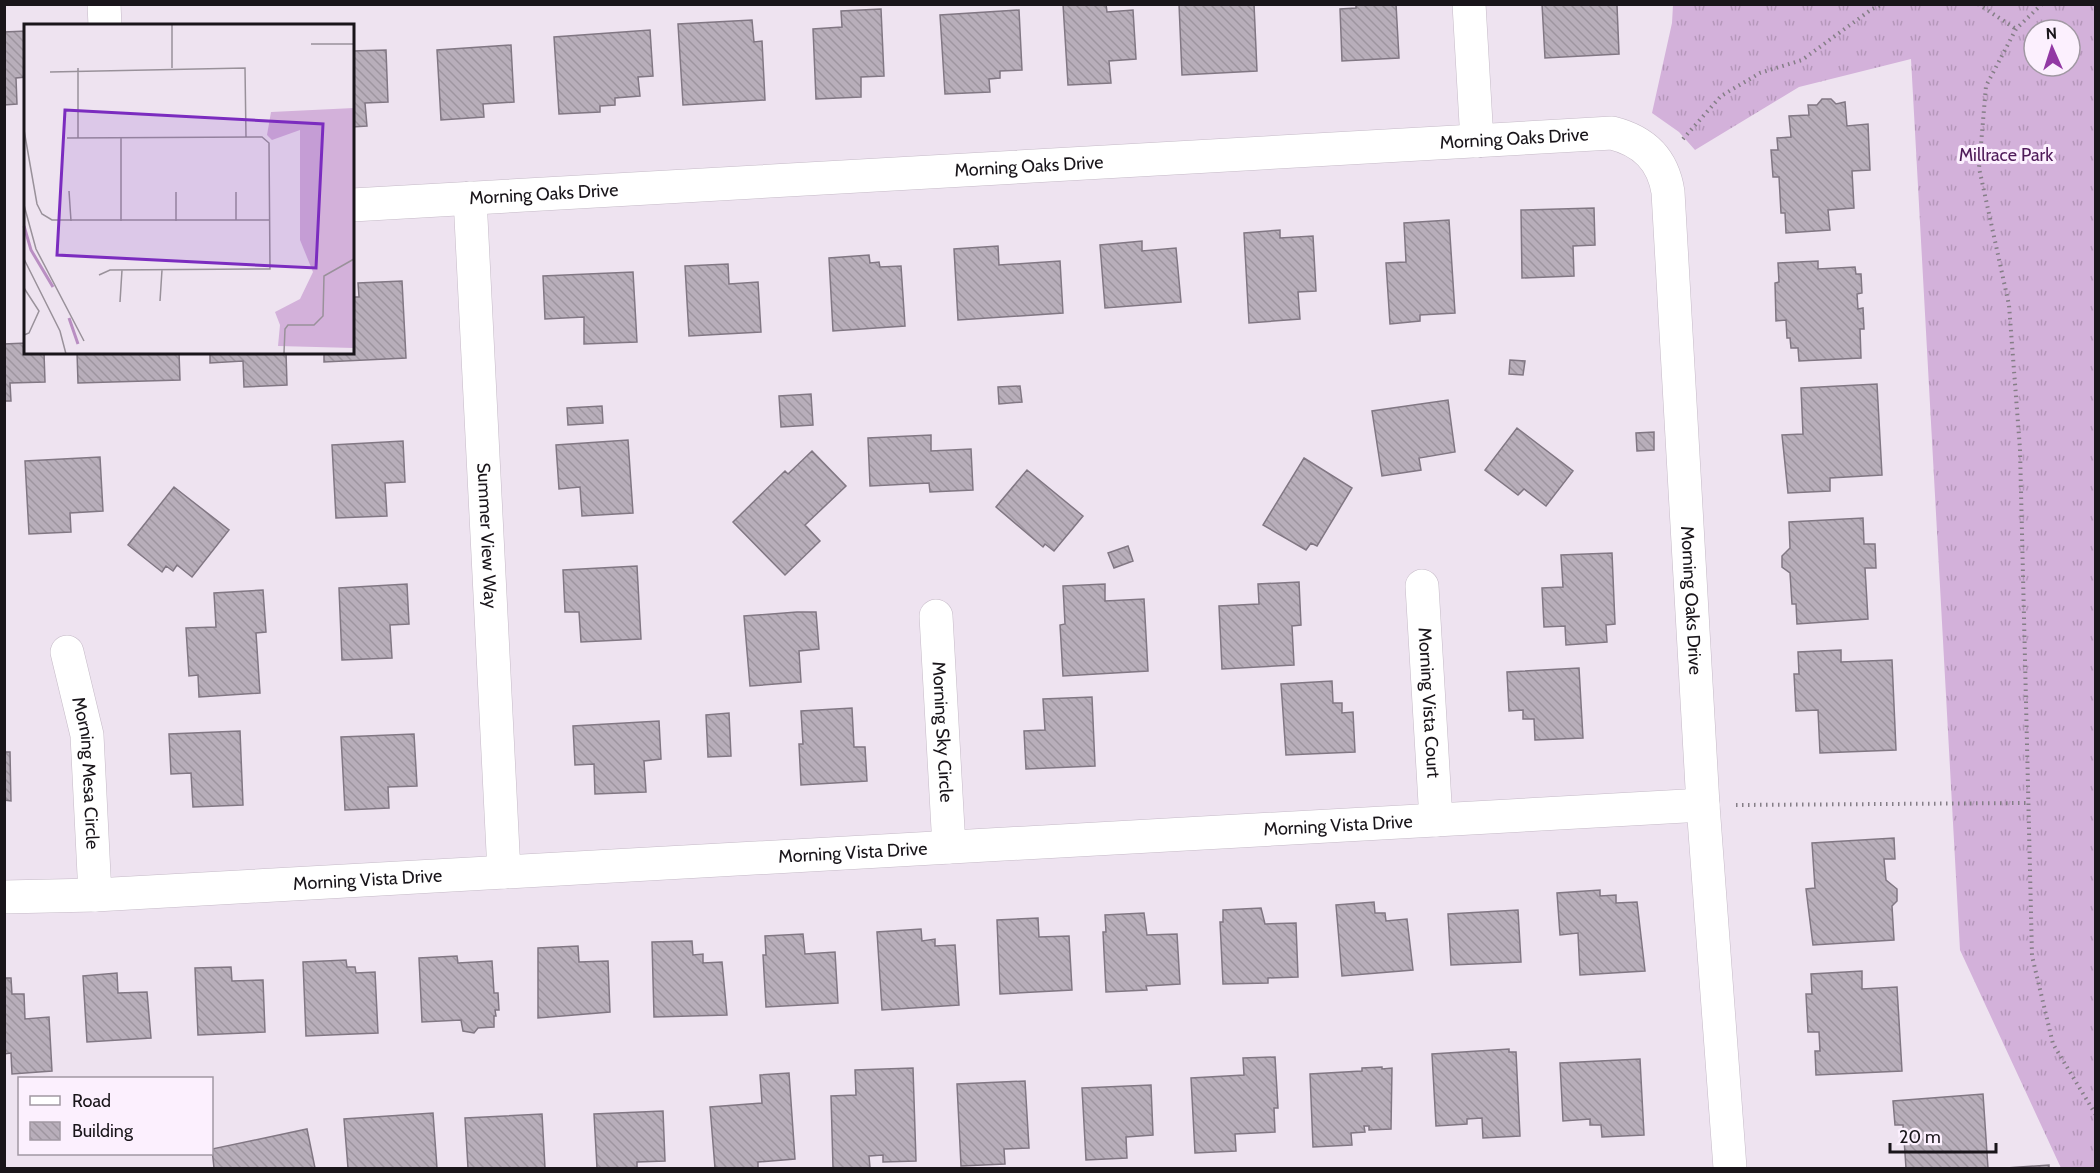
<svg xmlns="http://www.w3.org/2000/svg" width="2100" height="1173" font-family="Cabin,sans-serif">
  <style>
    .grass { fill: url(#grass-tufts); fill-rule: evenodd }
    .building { fill: url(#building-back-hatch); stroke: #817783; stroke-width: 1.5 }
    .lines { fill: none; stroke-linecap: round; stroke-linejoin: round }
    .minor-casing { stroke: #c5bac7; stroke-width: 34 }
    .path { stroke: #857e87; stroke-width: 4; stroke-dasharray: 1.5 4.5; stroke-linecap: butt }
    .minor { stroke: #fff; stroke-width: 33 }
    .labels { text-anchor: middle; stroke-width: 6; stroke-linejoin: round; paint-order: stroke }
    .street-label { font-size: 18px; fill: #19151a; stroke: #fcf0fe }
    .park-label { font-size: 18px; fill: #4f1a59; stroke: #fcf0fe }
    .inset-river { fill: none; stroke: #b98ec2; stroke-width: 3 }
    .inset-road { fill: none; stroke: #99919a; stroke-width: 1.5 }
    .view { fill: #7b2cbf; fill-opacity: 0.15; stroke: #7b2cbf; stroke-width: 3 }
    .inset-edge { fill: none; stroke: #19151a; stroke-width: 3 }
  </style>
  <defs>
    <pattern id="grass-tufts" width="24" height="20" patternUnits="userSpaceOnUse" patternTransform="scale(1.5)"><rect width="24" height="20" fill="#d3b1da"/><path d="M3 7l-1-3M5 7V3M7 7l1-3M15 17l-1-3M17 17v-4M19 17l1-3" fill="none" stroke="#b597ba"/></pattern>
    <pattern id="building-back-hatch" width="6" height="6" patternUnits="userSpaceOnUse" patternTransform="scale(1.5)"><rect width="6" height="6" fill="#b8aeba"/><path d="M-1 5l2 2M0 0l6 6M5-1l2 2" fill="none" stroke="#9e959f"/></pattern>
  </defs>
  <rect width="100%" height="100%" fill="#eee3f0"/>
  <path class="grass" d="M1673,5H2095V1168H2061L1960,950L1911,59L1799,87L1695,150L1679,132L1652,113L1672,23ZM2034,30H2070V66H2034Z"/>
  <path class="building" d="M1063,4H1106L1107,12L1133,10L1136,59L1109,61L1111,83L1068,85Z
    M1179,4H1254L1257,71L1182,75Z
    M1356,4H1396L1399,58L1342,61L1340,9L1356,8Z
    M1542,4H1622L1617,5L1619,54L1545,58Z
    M881,9L884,76L861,77V97L816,99L813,29L842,27L841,11Z
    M1019,10L1022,70L1000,71V78L989,79L990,92L945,94L940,15Z
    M752,20L754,42L762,41L765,100L683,105L678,24Z
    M650,30L653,76L638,77L640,96L615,98V105L600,106V112L559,114L554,37Z
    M26,31V77L16,78L17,104L4,105V32Z
    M511,45L514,102L483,104L484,117L441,120L437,50Z
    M386,50L388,102L365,103L367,126L352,127V51Z
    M1822,99H1831L1836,104L1845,102L1847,126L1868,124L1870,170L1852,171L1854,208L1828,210L1830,230L1786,233L1785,213H1781L1779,177H1773L1771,150H1778L1777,138L1791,137L1789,116L1809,115L1808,105H1817Z
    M1594,208L1595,245L1573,246L1574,276L1522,278L1521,210Z
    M1449,220L1455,313L1420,315V321L1390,324L1386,263L1406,262L1404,223Z
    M1280,230V238L1313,236L1316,291L1298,292L1300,319L1249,323L1244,233Z
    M1142,241V251L1176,248L1181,302L1105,308L1100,245Z
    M998,246L999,265L1060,261L1063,313L958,320L954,249Z
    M869,255L870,263L879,262L880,267L901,266L905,326L833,331L829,258Z
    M1818,261V269L1855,267L1856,274H1861L1862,293L1857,294L1858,309L1863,308L1864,329H1860L1861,358L1799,361L1798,348H1791L1790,338H1787L1786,320L1776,321L1775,283L1779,282L1778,263Z
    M728,264L729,284L758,282L761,332L689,336L685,266Z
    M633,272L637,342L584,344V317L545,319L543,276Z
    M402,281L406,358L324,362V352H352V297H359L358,283Z
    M26,343V352H44L45,382L10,383L11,401H4V344Z
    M77,352H179L180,380L78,383Z
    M210,352H286L287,385L244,387L243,361L210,363Z
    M1510,360L1525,361L1523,375L1509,374Z
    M1877,384L1882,475L1830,478V491L1788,493L1782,435L1803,434L1801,388Z
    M1020,386L1022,402L999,404L998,387Z
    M811,394L813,425L781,427L779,396Z
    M1448,400L1455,452L1419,458L1421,470L1382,476L1372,411Z
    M602,406L603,423L568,425L567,408Z
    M1517,428L1573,471L1546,506L1524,489L1518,495L1485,470Z
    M1654,432V450L1637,451L1636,433Z
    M931,435V451L971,449L973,490L930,492L929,483L870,486L868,438Z
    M628,440L633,513L582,516L580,487L559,489L556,445Z
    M403,441L405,482L385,483L387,516L336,518L332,445Z
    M812,451L846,486L805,525L820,541L785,575L733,522L785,471L788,474Z
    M100,457L103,511L70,513L71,532L29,534L25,461Z
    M1304,458L1352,488L1317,546L1311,543L1306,550L1263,525Z
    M1027,470L1083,516L1054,551L1045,544L1043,547L996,507Z
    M174,487L229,530L192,577L177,565L173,571L166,566L162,572L128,545Z
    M1863,518L1864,544H1875L1876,568H1865L1868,619L1797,624L1796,604H1792L1790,573L1782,567V556L1790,548L1789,522Z
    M1128,546L1133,561L1114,568L1108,553Z
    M1612,553L1615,624L1606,625L1607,642L1566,645L1565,626L1544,627L1542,588L1563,587L1561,555Z
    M637,566L641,639L581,642L579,612H565L563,570Z
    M1299,582L1301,625L1292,626L1294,665L1222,669L1219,606L1259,604L1258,584Z
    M407,584L409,624L390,625L392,658L342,660L339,588Z
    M1105,584V601L1144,599L1148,671L1063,676L1060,625L1065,624L1063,586Z
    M263,590L266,632L256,633L260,693L199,697L198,675L189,676L186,628L216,627L214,593Z
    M797,612H816L819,649L799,651L801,682L750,686L744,616Z
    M1841,650V662L1892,660L1896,750L1820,753L1818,710L1796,711L1794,674H1799L1798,652Z
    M1579,668L1583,738L1535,740L1534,719H1523V710L1509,711L1507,672Z
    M1332,681L1333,703H1342V713L1353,712L1355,752L1286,755L1281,684Z
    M1092,697L1095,766L1026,769L1024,731L1045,730L1043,699Z
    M852,708L854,747H865L867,781L801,785L799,744H803L801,711Z
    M729,713L731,756L708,757L706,715Z
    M659,721L661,759L644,761L646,792L595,794L594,764L575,765L573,726Z
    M240,731L243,805L193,807L191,773L171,774L169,734Z
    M414,734L417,786L388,787L389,808L345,810L341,737Z
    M4,752H10L11,801L4,800Z
    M1894,838L1895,859H1884L1886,880L1897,889V901L1892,906L1894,940L1813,945L1806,889L1815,888L1812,843Z
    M1600,890V896L1616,895V903L1637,902L1645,971L1580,975L1578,933L1560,935L1557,893Z
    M1374,902L1375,913H1385L1386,921L1407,919L1413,970L1342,976L1336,905Z
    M1261,908L1265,924L1296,923L1298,977L1268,978V983L1223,984L1220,922H1223V910Z
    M1518,910L1521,962L1451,965L1448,914Z
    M1144,913L1147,935L1177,934L1180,984L1146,986L1147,990L1106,992L1103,932H1106L1105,915Z
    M1038,918L1039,937L1069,936L1072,990L1000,994L997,920Z
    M921,929L922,941L935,939V946L955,945L959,1005L882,1010L877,932Z
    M803,934L805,954L835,952L838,1003L766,1007L763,955H766L765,936Z
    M692,941L693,955L703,954V963L722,962L727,1015L654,1017L652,942Z
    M578,946L579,962L608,961L610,1012L538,1018V948Z
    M457,956L458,963L492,961L494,993H498L499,1010H495L496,1016H494V1027L478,1028L474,1033L463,1031L461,1020L422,1022L419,958Z
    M346,960L347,967H355L356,973L375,972L378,1033L306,1036L303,962Z
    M231,967L232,981L263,980L265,1032L198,1035L195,968Z
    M1862,971V989L1897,987L1902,1071L1816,1075L1815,1051H1820L1819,1032H1808L1806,994H1812L1811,974Z
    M117,973L118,993L147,992L151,1038L87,1042L83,976Z
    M4,978H11L12,994H24L25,1019L49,1017L52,1071L12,1074L11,1053L4,1054Z
    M1509,1049V1052H1516L1520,1136L1483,1138L1482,1118L1467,1119V1124L1436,1126L1432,1054Z
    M1275,1057L1278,1108H1274L1275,1132L1235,1134L1236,1151L1195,1153L1191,1078L1244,1075L1243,1058Z
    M1640,1059L1644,1135L1602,1137L1601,1125H1590V1119L1563,1121L1560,1063Z
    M1382,1067V1069L1392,1068L1391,1129L1369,1130V1126H1364L1365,1132L1351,1133L1352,1145L1313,1147L1310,1074L1362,1071V1068Z
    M913,1068L916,1161L883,1162V1155L869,1156L870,1168H833L831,1096L856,1095L855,1070Z
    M789,1073L795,1159L758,1162V1168H715L710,1107L762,1103L760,1075Z
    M1025,1081L1029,1148L1004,1149L1005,1164L961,1166L957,1084Z
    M1151,1085L1153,1135L1126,1137L1127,1158L1086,1160L1082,1088Z
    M1983,1094L1988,1168H1906L1903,1125H1895L1893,1101Z
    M663,1111L665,1161L637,1162V1168H597L594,1114Z
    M433,1113L437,1168H348L344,1119Z
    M542,1114L545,1168H468L465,1118Z
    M307,1129L315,1168H214L212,1149Z
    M2049,1165V1168H2006Z"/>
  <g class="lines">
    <g class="minor-casing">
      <g id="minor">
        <path d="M104,4L105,26"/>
        <path d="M1469,4L1477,141"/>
        <path id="s1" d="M470,198L504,872"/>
        <path id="s2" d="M352,205L1612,133C1644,141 1663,160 1668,192L1703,805L1730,1168"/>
        <path id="s3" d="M1422,586L1436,820"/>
        <path id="s4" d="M936,616L949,847"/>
        <path id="s5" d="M67,652L87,735L95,895"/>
        <path id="s6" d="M4,897L95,895L1703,805"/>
      </g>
    </g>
    <path class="path" d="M1978,4L2016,29
      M2042,4L2016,29L1986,86L1979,168L2009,305L2020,449L2032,956L2053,1044L2096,1115
      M1683,139L1721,96L1760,73L1802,60L1872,9L1883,4
      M1736,805L2030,803"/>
    <use href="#minor" class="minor"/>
  </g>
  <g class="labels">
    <g class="street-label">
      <text dy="6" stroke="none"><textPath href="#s2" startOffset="1164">Morning Oaks Drive</textPath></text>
      <text dy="6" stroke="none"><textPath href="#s2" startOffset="678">Morning Oaks Drive</textPath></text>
      <text dy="6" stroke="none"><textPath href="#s2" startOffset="192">Morning Oaks Drive</textPath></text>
      <text dy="6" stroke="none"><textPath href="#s1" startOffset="338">Summer View Way</textPath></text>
      <text dy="6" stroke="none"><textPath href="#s2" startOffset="1758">Morning Oaks Drive</textPath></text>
      <text dy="6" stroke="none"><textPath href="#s3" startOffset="117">Morning Vista Court</textPath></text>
      <text dy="6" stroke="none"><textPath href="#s4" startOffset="116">Morning Sky Circle</textPath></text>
      <text dy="6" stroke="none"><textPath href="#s5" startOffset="123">Morning Mesa Circle</textPath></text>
      <text dy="6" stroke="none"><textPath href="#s6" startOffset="1336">Morning Vista Drive</textPath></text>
      <text dy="6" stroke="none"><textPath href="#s6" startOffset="850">Morning Vista Drive</textPath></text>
      <text dy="6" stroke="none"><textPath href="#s6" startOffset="364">Morning Vista Drive</textPath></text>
    </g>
    <g class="park-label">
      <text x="2006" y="161">Millrace Park</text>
    </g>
  </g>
  <g transform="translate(24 24)">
    <rect width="330" height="330" fill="#eee3f0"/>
    <path d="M330,84V324L254,322L256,301L251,288L276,275L289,248L276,216V106L248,116L243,111L247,88Z" fill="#d3b1da"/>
    <path class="inset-river" d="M0,202L7,226L29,263M45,294L54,320"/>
    <path class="inset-road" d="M148,0V44M287,20H330M26,48L221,44L222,113M0,106L13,180L18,190L28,196H245M43,114L238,113L245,119L246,245L86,246L75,251M54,114V44M45,167L47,197M152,168V197M212,168V196M0,181L12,225L60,317M97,197V114M0,235L36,307L42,330M0,264L15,287L5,309L0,311M136,277L138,246M96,278L98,246M260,329L261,305L264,301H290L299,292L300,252L330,235M213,330H315"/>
    <path class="view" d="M41,86L299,100L292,244L33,231Z"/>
    <rect width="330" height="330" class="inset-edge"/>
  </g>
  <rect width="2100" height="1173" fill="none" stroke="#19151a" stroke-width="12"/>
  <rect x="18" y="1077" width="195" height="78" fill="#fcf0fe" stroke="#a198a3" stroke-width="1.5"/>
  <rect x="30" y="1096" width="30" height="9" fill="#ffffff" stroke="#a198a3" stroke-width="1.5"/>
  <text x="72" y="1107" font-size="18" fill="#19151a">Road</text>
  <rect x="30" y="1122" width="30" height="18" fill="url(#building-back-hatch)" stroke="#a198a3" stroke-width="1.5"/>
  <text x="72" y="1137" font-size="18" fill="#19151a">Building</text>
  <g transform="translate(2052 48) rotate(357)"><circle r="28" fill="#fcf0fe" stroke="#a198a3" stroke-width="1.5"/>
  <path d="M0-4.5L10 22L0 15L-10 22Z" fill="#9239a4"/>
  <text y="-9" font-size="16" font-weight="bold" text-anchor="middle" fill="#19151a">N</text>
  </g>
  <path d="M1890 1143v9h106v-9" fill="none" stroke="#19151a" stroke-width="3"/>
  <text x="1899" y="1143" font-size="18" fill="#19151a" stroke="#fcf0fe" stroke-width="4.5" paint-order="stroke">20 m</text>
</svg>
